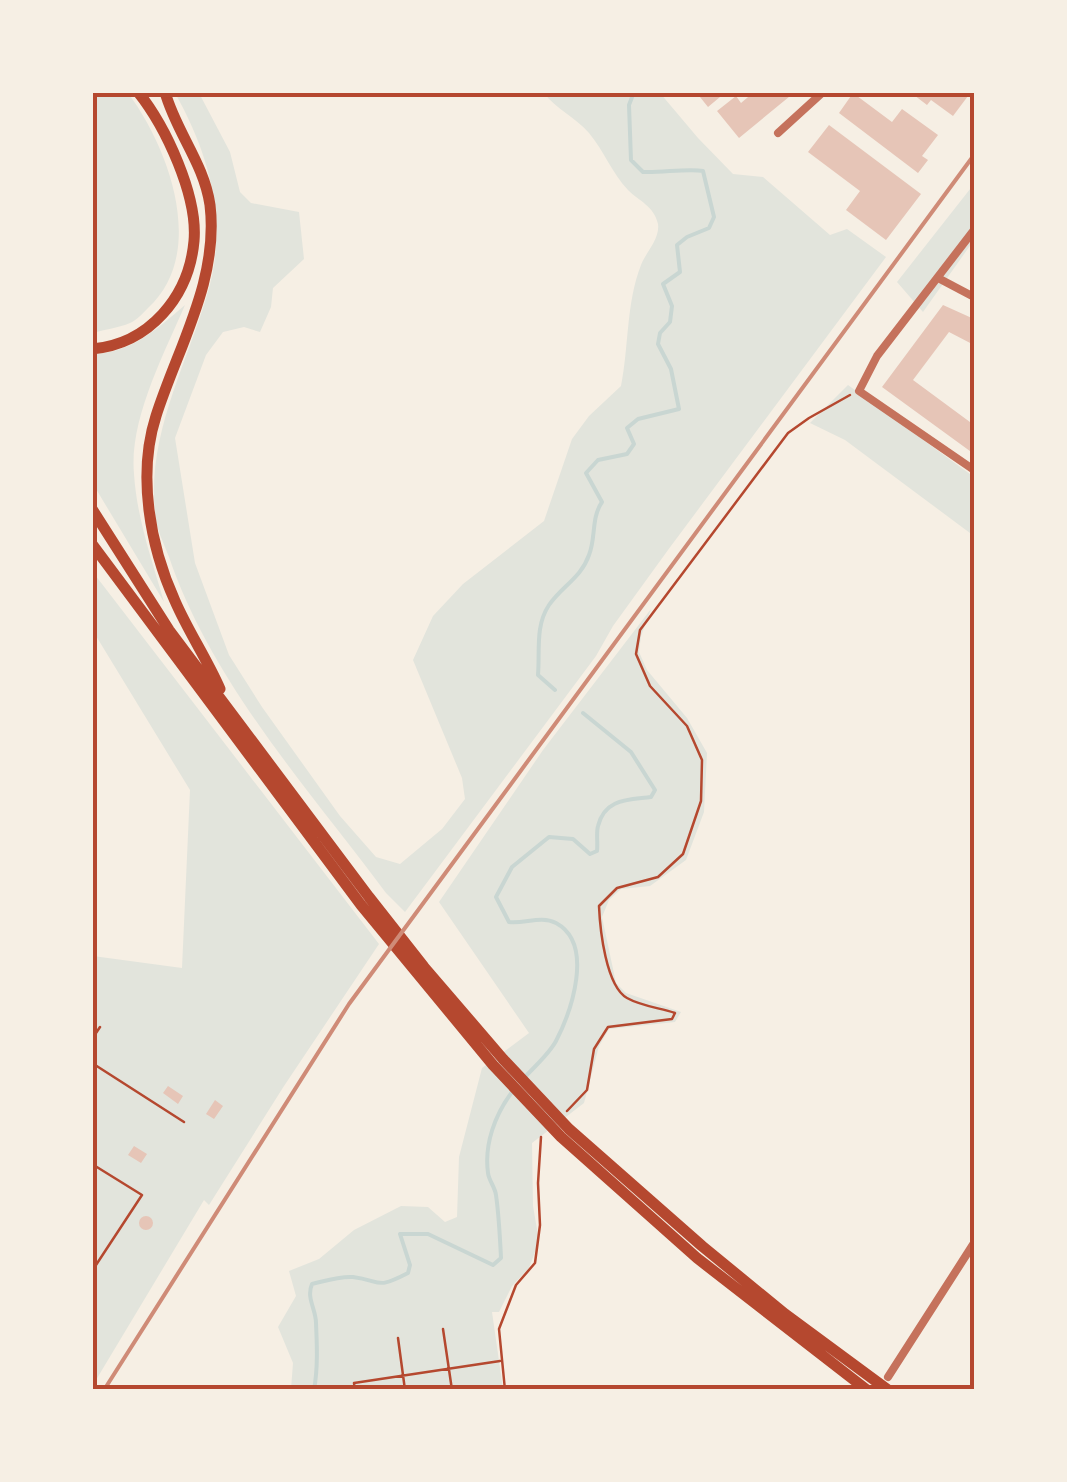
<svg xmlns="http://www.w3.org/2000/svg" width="1067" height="1482" font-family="Manrope,sans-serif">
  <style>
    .green { fill: #e2e4dc }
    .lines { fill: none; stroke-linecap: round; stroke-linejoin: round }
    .stream { stroke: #c9d6d2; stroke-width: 4 }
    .building { fill: #e6c5b7 }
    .path { stroke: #b5482f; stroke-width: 2.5 }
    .minor { stroke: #c5725c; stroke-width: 8 }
    .primary { stroke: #b5482f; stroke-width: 11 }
    .rail { stroke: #cf8b77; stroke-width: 4 }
    .neatline { fill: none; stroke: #b5482f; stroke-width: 4 }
  </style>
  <rect width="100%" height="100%" fill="#f6efe4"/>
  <path class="green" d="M99,92L128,93C169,148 208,253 148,308C143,313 137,320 130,323C119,328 105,329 93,333L92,95Z
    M175,93H199L230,152L240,192L251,203L299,212L304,259L273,288L271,307L260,332L244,327L223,332L206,355L175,438L195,563L229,655L262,707L340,816L376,857L400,864L442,829L465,799L462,778L413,660L433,616L463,584L544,521L572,439L589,416L621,386C629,347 626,303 641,265C646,252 660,239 658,224C654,206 639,201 628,190C612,173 604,151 589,133C575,117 556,109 544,93H660L698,138L733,174L763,177L830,235L847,229L886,257L668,550L613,626L596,656L405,912L386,893C308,788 212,683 169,557C164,544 156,528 155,514C147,435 185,369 207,295C229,224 210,155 175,93Z
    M974,184V240L923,312L897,282Z
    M185,305C164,354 129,420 134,474C137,519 152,560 164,602L93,484V354C131,353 157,329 185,305Z
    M848,385L974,477V536L845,440L810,423Z
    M92,571L379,944L284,1086L209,1205L204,1200L93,1385V956L182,968L190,790L93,631Z
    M651,609L641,636L639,652L647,670L687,718L707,753L704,812L686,860L650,886L621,889L609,900L602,917L616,983L626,993L681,1012L675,1022L609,1029L599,1046L584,1103L532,1143L533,1206L539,1241L529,1268L512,1286L499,1312H492L503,1389H291L293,1363L278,1327L296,1296L289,1271L319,1259L354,1230L401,1206L428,1207L445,1222L457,1217L459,1157L482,1068L529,1033L439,902L543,750Z"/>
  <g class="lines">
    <path class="stream" d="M555,690L538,675C540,651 535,626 549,605C562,586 581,578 589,555C596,538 591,518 602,502L586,473L598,460L627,454L634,444L627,428L638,419L679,409L671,369L658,344L660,333L670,322L672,306L663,284L680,272L677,245L687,237L709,228L714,217L703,171C689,168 661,173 643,172L631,160L629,105L634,92
      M525,1077C535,1066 549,1054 556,1041C571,1012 595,944 556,923C541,915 525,924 509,922L496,897L512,867L549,837L573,839L590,854L597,851C598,843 596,833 598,826C605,798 629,800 651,797L655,790L631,752L583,713
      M314,1390C318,1368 317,1345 316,1323C316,1309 306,1298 312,1284C325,1281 339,1276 353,1277C383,1281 375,1290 408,1273L410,1265L400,1234H428L493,1265L501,1258C500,1237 499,1216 496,1195C495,1187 489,1181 488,1173C484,1144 495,1115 512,1092"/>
  </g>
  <path class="building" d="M696,92H726L708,107Z
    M754,92H795L739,138L717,111L736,96L741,103Z
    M910,92L949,93L971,92L953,116L931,100L927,105Z
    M853,93L892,122L902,109L938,135L922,156L928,160L918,173L839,113Z
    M829,125L921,194L886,240L846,210L860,191L808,152Z
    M943,305L974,319V345L949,332L913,380L974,425V454L882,387Z
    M168,1086L183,1096L178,1104L163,1093Z
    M215,1100L223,1106L214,1119L206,1114Z
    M134,1146L147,1154L141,1163L128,1155Z
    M139 1223a7 7 0 1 1 14 0a7 7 0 1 1-14 0Z"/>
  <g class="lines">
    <path class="path" d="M92,1039L100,1027
      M92,1063L184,1122
      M567,1111L587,1090L594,1049L608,1027L672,1019L675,1013C660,1008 641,1006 627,998C606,986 600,930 599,906L617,888L658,877L683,854L701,801L702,760L687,726L650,686L636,654L640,630L788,433L809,418L850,395
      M92,1164L142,1195L94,1268
      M443,1329L452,1390
      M398,1338L405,1390
      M355,1390L354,1383L500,1361
      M505,1390L499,1329L516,1285L535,1263L540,1225L538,1183L541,1137"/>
    <path class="minor" d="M778,133L823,92
      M974,230L877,356L859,391L974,470
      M938,278L974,297
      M888,1377L974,1243"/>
    <path class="primary" d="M165,92C176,132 204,163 210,205C219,280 178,347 156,416C137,475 150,546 175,601C188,631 207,659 220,689
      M92,349C149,344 189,297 194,241C198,196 166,127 138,92
      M92,509L169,630L369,897L424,967L503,1059L569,1129L702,1246L785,1314L888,1390
      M92,544L361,905L493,1065L561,1137L697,1258L867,1390"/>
    <path class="rail" d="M104,1390L349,1004L974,155"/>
  </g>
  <rect width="1067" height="1482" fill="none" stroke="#f6efe4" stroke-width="190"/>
  <rect x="95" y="95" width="877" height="1292" class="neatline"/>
</svg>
